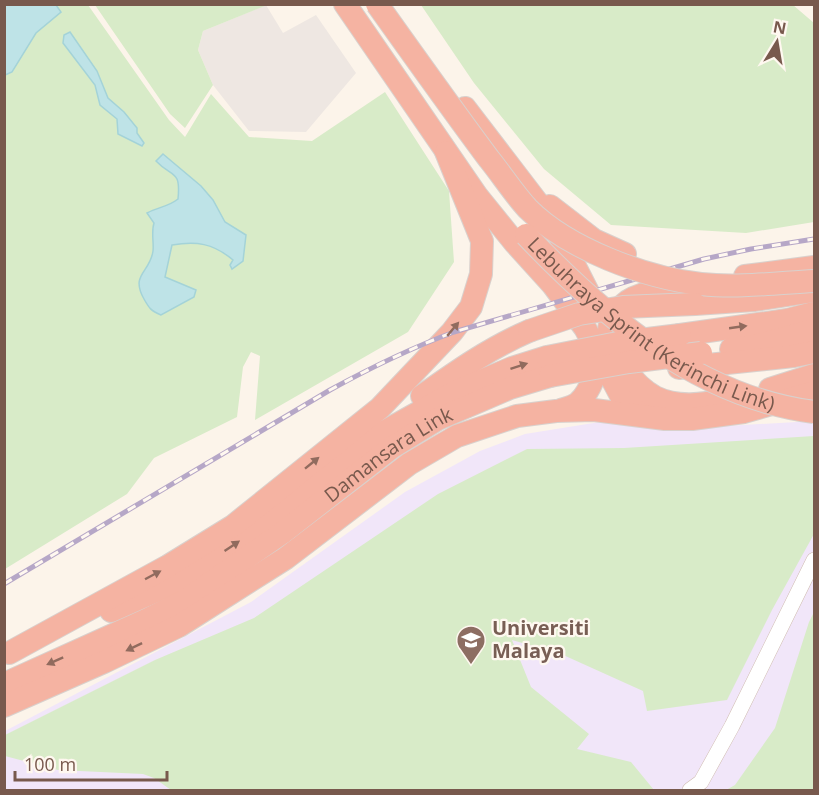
<svg xmlns="http://www.w3.org/2000/svg" width="819" height="795" font-family="'Open Sans',sans-serif">
  <style>
    .industrial { fill: #eee7e2 }
    .education { fill: #f1e6f9 }
    .green { fill: #d8ebc8 }
    .water { fill: #bee3e7; stroke: #a4d3d8; stroke-width: 1.5 }
    .lines { fill: none; stroke-linecap: round; stroke-linejoin: round }
    .minor-casing { stroke: #cfbbaf; stroke-width: 16 }
    .highway-casing { stroke: #d9d1cd; stroke-width: 24 }
    .minor { stroke: #fff; stroke-width: 15 }
    .highway { stroke: #f5b3a2; stroke-width: 22 }
    .rail-casing { stroke: #b6a7c7; stroke-width: 5 }
    .rail { stroke: #fff8f0; stroke-width: 3; stroke-dasharray: 9; stroke-linecap: butt }
    .highway-bridge-casing { stroke: #d9d1cd; stroke-width: 24; stroke-linecap: butt }
    .highway-bridge { stroke: #f5b3a2; stroke-width: 22 }
    .oneway { fill: #916b5e }
    .labels { text-anchor: middle; stroke-width: 4.5; stroke-linejoin: round; paint-order: stroke }
    .street-label { font-size: 20px; fill: #78594d; stroke: #fff8f0 }
    .education-label { font-size: 20px; font-weight: bold; fill: #785e54; stroke: #fff8f0; text-anchor: start }
  </style>
  <rect width="100%" height="100%" fill="#fcf4ea"/>
  <path class="industrial" d="M266,5L283,33L316,15L356,73L306,132L249,131L213,85L198,50L203,31Z"/>
  <path class="education" d="M606,421L725,426L814,421V790H5V731L251,602L405,492L480,451L525,434Z"/>
  <path class="green" d="M5,5H88L169,120L185,137L211,94L249,137L312,141L385,92L449,191L454,262L408,332L255,420L260,356L251,352L243,367L237,417L154,458L127,494L5,569Z
    M95,5H267L203,31L198,50L213,85L185,128L170,114Z
    M421,5H793L814,23V222L746,233L611,225L544,169L474,83Z
    M814,436V534L772,610L727,700L647,711L643,691L561,654L512,640L531,687L589,734L577,749L631,762L654,790H171L154,778L143,774L58,770L5,756V735L155,660L254,618L438,494L527,449L624,448Z
    M814,612V790H726L735,785L775,728L809,622Z"/>
  <path class="water" d="M5,4L56,5L61,12L36,33L12,72L5,75Z
    M70,32L97,71L108,98L124,112L137,128V133L144,143L142,146L118,134L117,119L100,105L95,85L63,43L64,35Z
    M163,154L201,186L213,200L225,222L246,235L243,261L232,269L230,265L233,260C213,243 196,241 172,245L165,277L196,290L194,297L161,315C151,311 149,308 144,299C130,274 150,273 153,251C154,242 151,232 154,223L147,213C158,207 168,207 178,199C181,169 172,178 156,161Z"/>
  <g class="lines">
    <g class="minor-casing">
      <path id="minor" d="M690,790L701,782L732,726L814,560"/>
    </g>
    <g class="highway-casing">
      <g id="highway">
        <path d="M345,4L477,196L515,243L553,285L585,328L621,396L639,409L649,412"/>
        <path d="M465,108L553,223L592,300"/>
        <path d="M550,206L594,240L625,254"/>
        <path d="M745,276L814,267"/>
        <path d="M700,288C677,289 649,288 628,301C619,308 609,318 609,331C608,354 636,387 655,397C675,407 702,405 723,400"/>
        <path d="M695,304L755,300L814,291"/>
        <path d="M680,335L787,320L814,313"/>
        <path d="M731,349L754,346L814,330"/>
        <path d="M679,368L794,356L814,352"/>
        <path d="M770,389L814,375"/>
        <path d="M422,396C457,371 490,348 529,331"/>
        <path d="M561,410C567,408 575,406 579,402C589,393 601,365 599,353"/>
        <path d="M111,611L183,579L268,522L373,438L455,392L512,368L547,357"/>
        <path d="M9,653L168,566L233,526L380,408L452,332L471,307L481,274L482,241L446,152"/>
        <path id="s1" d="M4,684L146,620L184,601L282,533L391,448L438,419L510,388L550,376"/>
        <path d="M4,706L104,662L179,626L286,558L409,464L457,436L517,416L556,411L594,410L665,419H692L744,412L814,392"/>
      </g>
    </g>
    <use href="#minor" class="minor"/>
    <use href="#highway" class="highway"/>
    <g class="rail-casing">
      <path id="rail" d="M4,584L330,390C370,368 411,348 454,332L704,259L751,249L814,239"/>
    </g>
    <use href="#rail" class="rail"/>
    <g class="highway-bridge-casing">
      <g id="highway-bridge">
        <path d="M377,4C414,56 451,108 489,159C502,175 514,194 528,209C568,249 646,278 701,284C738,288 777,283 814,281"/>
        <path id="s2" d="M526,235C604,317 698,397 814,412"/>
        <path d="M529,331L579,314L623,307L695,304"/>
        <path d="M547,357L623,342L680,335"/>
        <path d="M550,376L629,362L701,353"/>
      </g>
    </g>
    <use href="#highway-bridge" class="highway-bridge"/>
  </g>
  <defs><path id="oneway-solid" d="M-6-.8H1V-3.2L6.5 0L1 3.2V.8H-6Z" transform="scale(1.5)"/></defs>
  <g class="oneway">
    <use href="#oneway-solid" transform="translate(738 327) rotate(-8)"/>
    <use href="#oneway-solid" transform="translate(453 329) rotate(-50)"/>
    <use href="#oneway-solid" transform="translate(519 366) rotate(-18)"/>
    <use href="#oneway-solid" transform="translate(312 463) rotate(-39)"/>
    <use href="#oneway-solid" transform="translate(232 546) rotate(-34)"/>
    <use href="#oneway-solid" transform="translate(153 575) rotate(-28)"/>
    <use href="#oneway-solid" transform="translate(134 647) rotate(154)"/>
    <use href="#oneway-solid" transform="translate(55 661) rotate(156)"/>
  </g>
  <defs>
    <g id="university-pin" transform="scale(1.5)"><path d="M0 17L-7.5 6A9.5 9.5 0 1 1 7.5 6Z" fill="#8d6e63" stroke="#fff8f0"/><path d="M0-5L7-2L0 1L-7-2ZM-4 1L0 2.5L4 1V4Q0 6-4 4Z" fill="#fff"/></g>
  </defs>
  <g fill-rule="evenodd">
    <use href="#university-pin" x="471" y="640"/>
  </g>
  <g class="labels">
    <g class="street-label">
      <text dy="7" stroke="none"><textPath href="#s2" startOffset="156">Lebuhraya Sprint (Kerinchi Link)</textPath></text>
      <text dy="7" stroke="none"><textPath href="#s1" startOffset="450">Damansara Link</textPath></text>
    </g>
    <g class="education-label">
      <text x="492" y="635">Universiti<tspan x="492" dy="23">Malaya</tspan></text>
    </g>
  </g>
  <rect width="819" height="795" fill="none" stroke="#78594d" stroke-width="12"/>
  <g transform="translate(777 42) rotate(11)" stroke="#fff8f0" stroke-width="4.5" paint-order="stroke">
  <path d="M0-4.5L10 22L0 15L-10 22Z" fill="#78594d"/>
  <text y="-9" font-size="16" font-weight="bold" text-anchor="middle" fill="#78594d">N</text>
  </g>
  <path d="M15 771v9h152v-9" fill="none" stroke="#78594d" stroke-width="3"/>
  <text x="24" y="771" font-size="18" fill="#78594d" stroke="#fff8f0" stroke-width="4.5" paint-order="stroke">100 m</text>
</svg>
